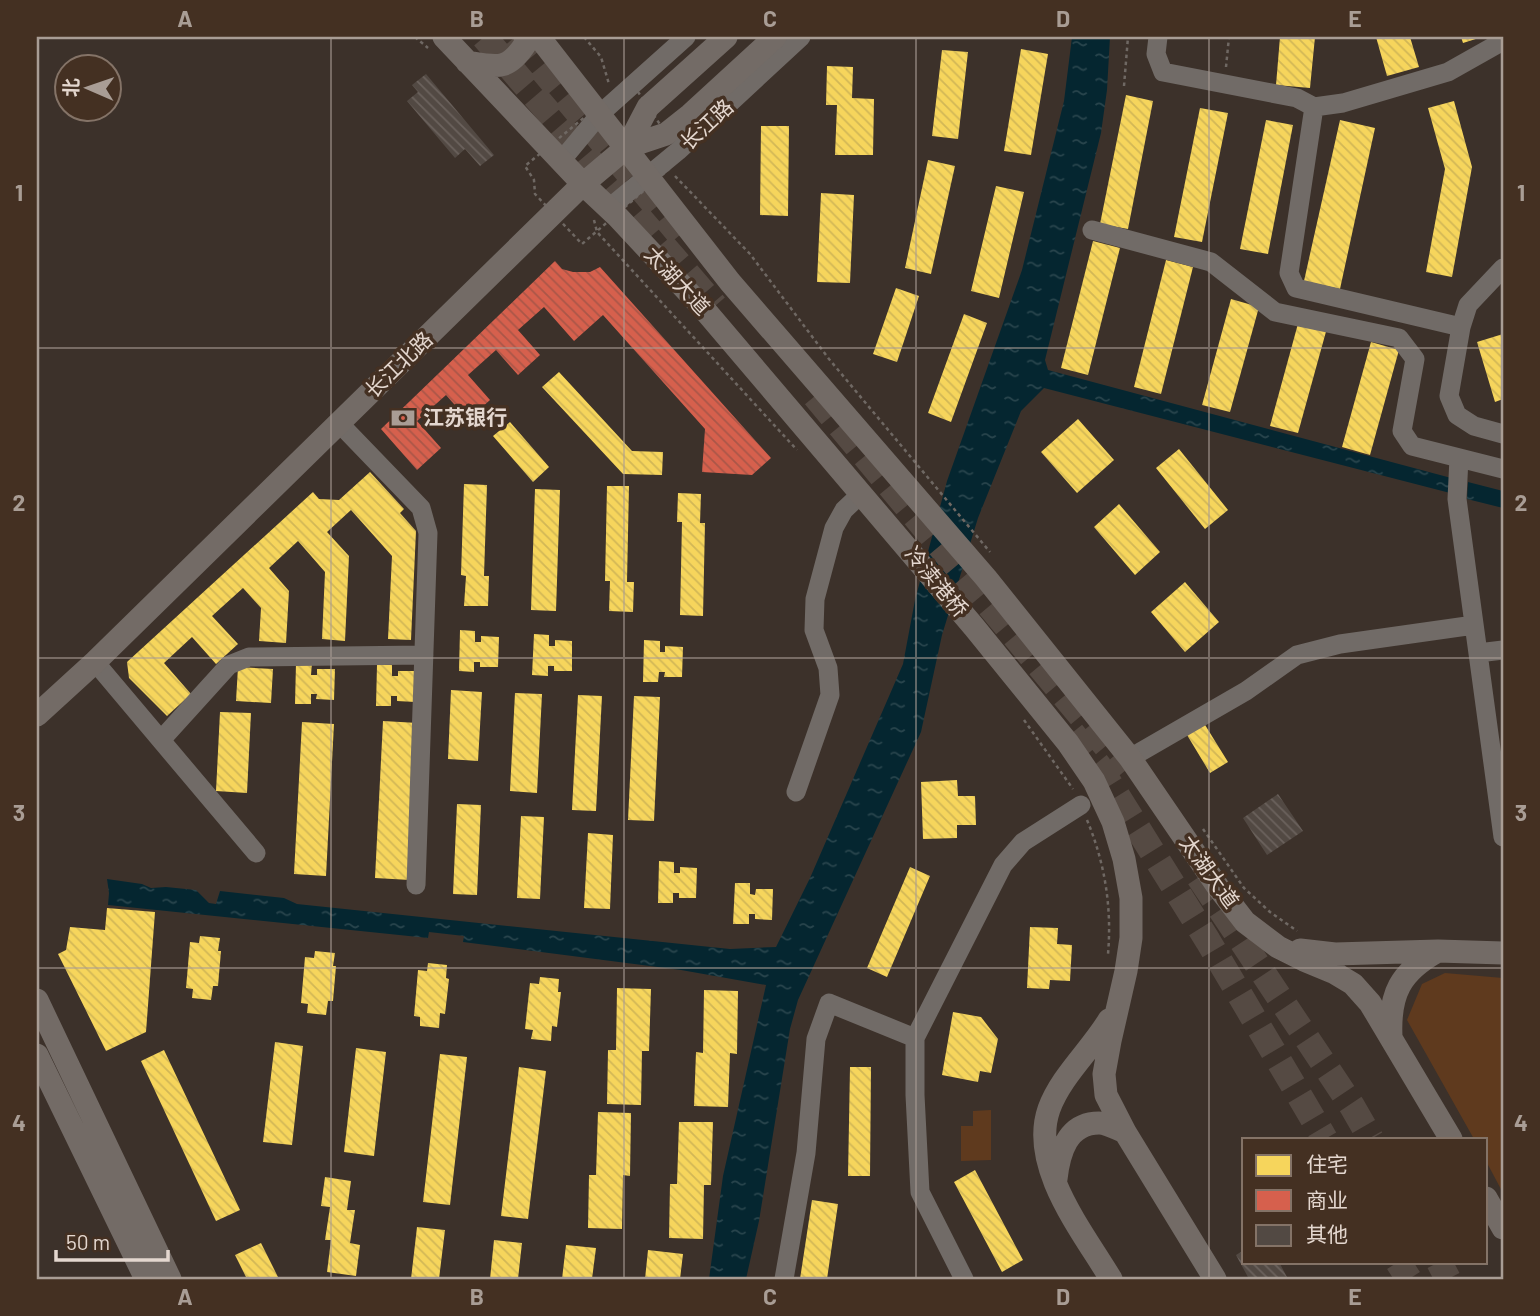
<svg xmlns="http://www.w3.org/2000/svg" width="1540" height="1316" font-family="Barlow,'Noto Sans SC',sans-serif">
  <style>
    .green { fill: #5f3a1e }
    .water { fill: url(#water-ripples) }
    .homes { fill: url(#homes-back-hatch) }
    .shops { fill: url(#shops-back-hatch) }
    .building { fill: url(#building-back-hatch) }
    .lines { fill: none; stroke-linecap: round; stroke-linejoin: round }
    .highway-tunnel { stroke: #554a43; stroke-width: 26; stroke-dasharray: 26 13; stroke-linecap: butt }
    .path { stroke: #6f6863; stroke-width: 2.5; stroke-dasharray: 3.5 3.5; stroke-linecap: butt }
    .minor { stroke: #716b67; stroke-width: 19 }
    .major { stroke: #736b66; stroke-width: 23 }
    .grid { fill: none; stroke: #a99d95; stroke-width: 2; stroke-opacity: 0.55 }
    .labels { text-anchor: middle; stroke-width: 7; stroke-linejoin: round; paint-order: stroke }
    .street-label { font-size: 21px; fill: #e4d7cf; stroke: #443022 }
    .poi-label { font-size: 21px; font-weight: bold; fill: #e4d7cf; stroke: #443022; text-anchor: start }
    .neatline { fill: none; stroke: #a99d95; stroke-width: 2.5 }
    .grid-label { font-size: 23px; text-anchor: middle; font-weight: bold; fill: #a99d95 }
  </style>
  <defs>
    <pattern id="water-ripples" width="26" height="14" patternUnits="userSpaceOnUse" patternTransform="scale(1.75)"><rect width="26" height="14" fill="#052630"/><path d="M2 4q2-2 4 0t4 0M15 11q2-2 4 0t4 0" fill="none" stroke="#29454d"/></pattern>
    <pattern id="homes-back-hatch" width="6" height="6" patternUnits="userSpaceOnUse" patternTransform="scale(1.75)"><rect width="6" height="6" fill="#f6d55c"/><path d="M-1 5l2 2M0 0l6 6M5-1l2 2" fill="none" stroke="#d2b756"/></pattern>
    <pattern id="shops-back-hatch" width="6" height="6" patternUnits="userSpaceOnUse" patternTransform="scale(1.75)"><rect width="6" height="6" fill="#d6604d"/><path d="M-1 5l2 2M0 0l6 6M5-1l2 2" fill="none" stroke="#aa5648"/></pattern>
    <pattern id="building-back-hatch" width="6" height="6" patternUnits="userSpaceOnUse" patternTransform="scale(1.75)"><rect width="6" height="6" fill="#524943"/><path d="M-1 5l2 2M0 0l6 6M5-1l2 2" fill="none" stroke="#6b625d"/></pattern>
  </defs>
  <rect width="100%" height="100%" fill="#3c312a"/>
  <path class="green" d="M1445,973L1503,978V1193L1486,1161V1139H1474L1407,1020L1422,984Z
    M991,1110V1160L961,1161V1126H973V1111Z"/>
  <path class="water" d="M1072,37H1110L1107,90L1101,133L1045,360L1048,370L1455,479L1454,494L1044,388L1021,411L978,518L942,635L921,732L798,1000L790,1029L759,1221L746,1279H709L723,1176L766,985L681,970L463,942L464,936L429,932L428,938L108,905L109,893L107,879L142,884L151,888L166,887L196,890L209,903L216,904L220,891L284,898L297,904L730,949L776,947L810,878L903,664L915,600L947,481L1022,270L1064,101Z
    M1468,482L1503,491V508L1467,499Z"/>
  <path class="homes" d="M1280,37H1315L1310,88L1276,85Z
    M1376,37H1410L1419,67L1387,76Z
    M1461,37H1482L1463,43Z
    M1021,49L1048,54L1031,155L1004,151Z
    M942,50L968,52L958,139L932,136Z
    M827,66L853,67L852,98L874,99L873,155H835L837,105H826Z
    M1126,95L1153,101L1128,229L1100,224Z
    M1454,101L1472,167L1452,277L1426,272L1445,169L1428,108Z
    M1200,108L1228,113L1202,242L1174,237Z
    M1266,120L1293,125L1268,254L1240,249Z
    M1340,120L1375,128L1340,289L1304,281Z
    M761,126H789L788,216L760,215Z
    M928,160L955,166L931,274L905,268Z
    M996,186L1024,192L999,298L971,291Z
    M821,193L854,195L850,283L817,282Z
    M1093,241L1120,248L1088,375L1061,368Z
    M1166,260L1193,267L1161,394L1134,387Z
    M896,288L919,296L897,362L873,354Z
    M1231,299L1259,307L1230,412L1202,405Z
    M964,314L987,323L951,422L928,413Z
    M1299,320L1327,328L1298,433L1270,426Z
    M1503,334V399L1495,402L1477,342Z
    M1371,342L1399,350L1370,455L1342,447Z
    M559,372L632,451L663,452L662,475L623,474L542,387Z
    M1078,419L1114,460L1077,493L1041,452Z
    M510,422L549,467L533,482L493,436Z
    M1179,449L1228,510L1205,529L1156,468Z
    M370,472L404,509L400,513L416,531L411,640L388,639L392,556L351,510L327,532L349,556L345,641L322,639L325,572L298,541L269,568L289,591L286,643L259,641L261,608L243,588L212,616L238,644L216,664L192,637L164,663L191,694L167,716L129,678L127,662L313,492L319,499L339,500Z
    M464,484L487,485L484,576H489L488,606H464L466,576L461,575Z
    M607,486H629L627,582H634L633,612L609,611L610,581H605Z
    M535,489L560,490L556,611L531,610Z
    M678,493L701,494L700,523H705L703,616L680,615L682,522H677Z
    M1119,504L1160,552L1135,575L1094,527Z
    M1185,582L1219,622L1185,652L1151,612Z
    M460,630L475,631V642H481V636L499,637L498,667H480V662H474V672L459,671Z
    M534,634L549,635V646H555V640L572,641V671H554V666H548V676L532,675Z
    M644,640L660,641V652H665V646L683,647L682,677H664L665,672H659L658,682H643Z
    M296,663H312L311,675H317V669H335L334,700L316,699L317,694H311V704H295Z
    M377,665H392V676H398V671H416L415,702L397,701V696H391V706H376Z
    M238,667L273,669L271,703L236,701Z
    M451,690L482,692L478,761L448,759Z
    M515,693L542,694L537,793L510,791Z
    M578,695L602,696L596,811L572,810Z
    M634,696L660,697L654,821L628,820Z
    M220,712L251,713L247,793L216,791Z
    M1202,720L1228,762L1210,773L1184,730Z
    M383,721L418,723L410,880L375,878Z
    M302,722L334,724L326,876L294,874Z
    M957,780L958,796H975L976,825H957V838L923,839L921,782Z
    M457,804L481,805L477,895L453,894Z
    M521,816L544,817L540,899L517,898Z
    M588,833L613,835L610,909L584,908Z
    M659,861L674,862V873H680V867L697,868L696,898H679V893H673V903H658Z
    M910,867L930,876L887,977L867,968Z
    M735,883H750V894L755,895L756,889H773L772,920L755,919V914H749V924H733Z
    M107,908L155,912L146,1032L106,1051L58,954L66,950L70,927L105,930Z
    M1030,927L1058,928L1057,944L1072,945L1070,981L1050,980L1049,989L1027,988Z
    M200,936L220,938L218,951H221L218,986H213L211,1000L192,998L193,989L186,988L190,942L199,943Z
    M315,951L335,953L333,966H336L333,1001H328L326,1015L307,1013L308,1004L301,1003L305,957L314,958Z
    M428,963L447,965L446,978L449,979L445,1014L440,1013L439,1028L420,1026V1017L414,1016L418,970L427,971Z
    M540,977L559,979L558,992H561L557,1027L552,1026L551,1041L531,1039L533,1030L525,1029L530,983L539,984Z
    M617,988L651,989L649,1051H642L641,1105L607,1104L608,1050H616Z
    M704,990L738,991L737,1054L730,1053L728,1107L694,1106L696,1052L703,1053Z
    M953,1012L981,1017L998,1039L991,1073L980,1071L978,1082L942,1075Z
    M275,1042L303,1046L292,1145L263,1142Z
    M356,1048L386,1052L374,1156L344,1152Z
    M164,1050L240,1210L216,1221L141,1061Z
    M440,1054L467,1057L450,1205L423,1202Z
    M519,1067L546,1071L528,1219L501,1216Z
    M850,1067H871L870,1176H848Z
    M598,1112L631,1113L630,1176L623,1175L622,1229L588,1228L589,1175H596Z
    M679,1122H713L711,1185H704L703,1239L669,1238L670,1184H677Z
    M975,1170L1023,1260L1002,1272L954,1182Z
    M325,1177L351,1181L347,1210H355L350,1243L360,1245L356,1276L327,1272L331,1240H325L330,1207L321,1206Z
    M812,1200L838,1204L827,1279H800Z
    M417,1227L445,1230L439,1279H411Z
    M494,1240L522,1243L518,1279H490Z
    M261,1243L279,1279H247L235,1255Z
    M566,1245L596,1248L592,1279H562Z
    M648,1250L683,1254L680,1279H645Z"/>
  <path class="shops" d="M555,261L562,269L573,272H590L600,267L771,458L752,475L702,472L705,429L603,315L574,341L544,307L518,330L540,355L518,375L496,350L468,375L490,400L468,420L446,395L417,421L441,448L417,470L381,429Z"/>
  <path class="building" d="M426,74L494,155L480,166L465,149L455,158L407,101L418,92L412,85Z
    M1278,794L1303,831L1267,855L1243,818Z
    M1244,1250V1262H1279L1288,1279H1249L1236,1255Z"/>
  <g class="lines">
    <path class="highway-tunnel" d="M484,37L715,306
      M515,37L680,235
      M815,396L1126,770
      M1072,733L1098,765L1208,941L1325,1139
      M1199,877L1352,1106L1371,1139
      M1398,1262L1409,1279
      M1439,1262L1448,1279"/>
    <path class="path" d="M415,37L428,48
      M584,37L601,57L609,84
      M1226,67L1229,37
      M630,80L678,151L669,169L582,244L535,194L534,180L525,166Z
      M1124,86L1128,37
      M675,176L750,254L829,359L990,552
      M594,220L597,232L797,450
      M1024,720L1073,789
      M1087,820C1105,863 1112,908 1108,954
      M1203,829L1244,888L1270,912L1297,931"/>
    <path class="minor" d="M1158,37L1156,54L1163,72L1297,98L1314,107L1343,103L1448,72L1503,41
      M1314,107L1289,273L1296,288L1461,327
      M561,161L600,114L686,37
      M609,208L678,151L801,37
      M1092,230L1211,262L1275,312L1399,338L1415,359L1402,431L1412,446L1503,469
      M1503,268L1468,305L1461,327L1449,396L1457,415L1474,426L1503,434
      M339,423L421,508L428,533L416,885
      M1459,458L1457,499L1503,837
      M1478,653L1503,650
      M95,662L256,853
      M161,740L229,665L249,657L424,655
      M1130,758L1246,691L1297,655L1340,644L1474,625
      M796,792L830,695L828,668L814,630L815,599L834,528L844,510L861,494
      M784,1279L806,1153L816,1039L829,1003L915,1038
      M964,1279L920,1192L915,1095V1038L1003,865L1023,842L1081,805"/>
    <path class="major" d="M444,37L583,184L616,215L703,308L974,627L1068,743L1094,781L1113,822L1124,859L1131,898V938L1126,971L1110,1041L1104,1074L1106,1095L1125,1132L1215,1279
      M539,37L730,282L986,578L1130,758L1218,887L1245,922L1278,947L1304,960L1333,972L1353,984L1370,1003L1451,1139
      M467,62C498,67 508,71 526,43L525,37
      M627,147L648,107L726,37
      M37,715L95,662L583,184L627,147L666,134L690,115L775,37
      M1300,950L1335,954L1438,951L1503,953
      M37,1000L170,1279
      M1109,1020C1091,1050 1061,1076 1049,1109C1029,1166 1083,1232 1111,1279
      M1391,1037C1389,994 1400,972 1438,951
      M37,1055L146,1279
      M1056,1179C1059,1153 1067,1123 1099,1123C1107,1123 1117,1129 1125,1132
      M1486,1198L1503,1228"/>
  </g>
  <path class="grid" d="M331,37V1279M624,37V1279M916,37V1279M1209,37V1279M37,348H1503M37,658H1503M37,968H1503"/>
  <defs>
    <g id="bank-bare" transform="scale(1.89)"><path d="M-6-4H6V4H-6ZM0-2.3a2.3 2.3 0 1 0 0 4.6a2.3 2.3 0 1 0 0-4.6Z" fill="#a99d95" stroke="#443022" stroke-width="2.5" paint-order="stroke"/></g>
  </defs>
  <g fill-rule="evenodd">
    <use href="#bank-bare" x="403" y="418"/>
  </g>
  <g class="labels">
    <g class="street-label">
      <text transform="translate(707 125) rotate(-43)" y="7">长江路</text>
      <text transform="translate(677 281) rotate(47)" y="7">太湖大道</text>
      <text transform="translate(399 365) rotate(-44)" y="7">长江北路</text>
      <text transform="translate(936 582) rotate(50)" y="7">冷渎港桥</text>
      <text transform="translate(1209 872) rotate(54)" y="7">太湖大道</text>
    </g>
    <g class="poi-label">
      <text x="423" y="425">江苏银行</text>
    </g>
  </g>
  <rect width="1540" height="1316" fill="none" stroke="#443022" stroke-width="77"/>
  <rect x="1242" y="1138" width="245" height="126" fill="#443022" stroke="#847367" stroke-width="2"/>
  <rect x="1256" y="1155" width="35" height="21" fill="#f6d55c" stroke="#847367" stroke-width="2"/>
  <text x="1306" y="1172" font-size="21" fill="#e4d7cf">住宅</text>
  <rect x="1256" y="1190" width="35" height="21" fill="#d6604d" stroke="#847367" stroke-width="2"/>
  <text x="1306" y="1208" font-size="21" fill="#e4d7cf">商业</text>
  <rect x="1256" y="1225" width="35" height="21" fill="#524943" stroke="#847367" stroke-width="2"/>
  <text x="1306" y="1242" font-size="21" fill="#e4d7cf">其他</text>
  <g transform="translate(88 88) rotate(272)"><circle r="33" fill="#443022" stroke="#847367" stroke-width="2"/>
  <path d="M0-5L12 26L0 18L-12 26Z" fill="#a99d95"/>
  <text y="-10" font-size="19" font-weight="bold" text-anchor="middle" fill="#e4d7cf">北</text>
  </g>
  <path d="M56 1250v10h112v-10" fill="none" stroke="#e4d7cf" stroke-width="3.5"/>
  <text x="66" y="1250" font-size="21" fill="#e4d7cf" stroke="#443022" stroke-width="5" paint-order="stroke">50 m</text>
  <rect x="38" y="38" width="1464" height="1240" class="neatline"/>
  <g class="grid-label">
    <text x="185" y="27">A</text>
    <text x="477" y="27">B</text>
    <text x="770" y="27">C</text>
    <text x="1063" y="27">D</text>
    <text x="1355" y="27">E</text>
    <text x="19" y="201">1</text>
    <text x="1521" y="201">1</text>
    <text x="19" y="511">2</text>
    <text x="1521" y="511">2</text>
    <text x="19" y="821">3</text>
    <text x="1521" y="821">3</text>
    <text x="19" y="1131">4</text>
    <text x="1521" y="1131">4</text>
    <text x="185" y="1305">A</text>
    <text x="477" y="1305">B</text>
    <text x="770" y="1305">C</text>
    <text x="1063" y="1305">D</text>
    <text x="1355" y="1305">E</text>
  </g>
</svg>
